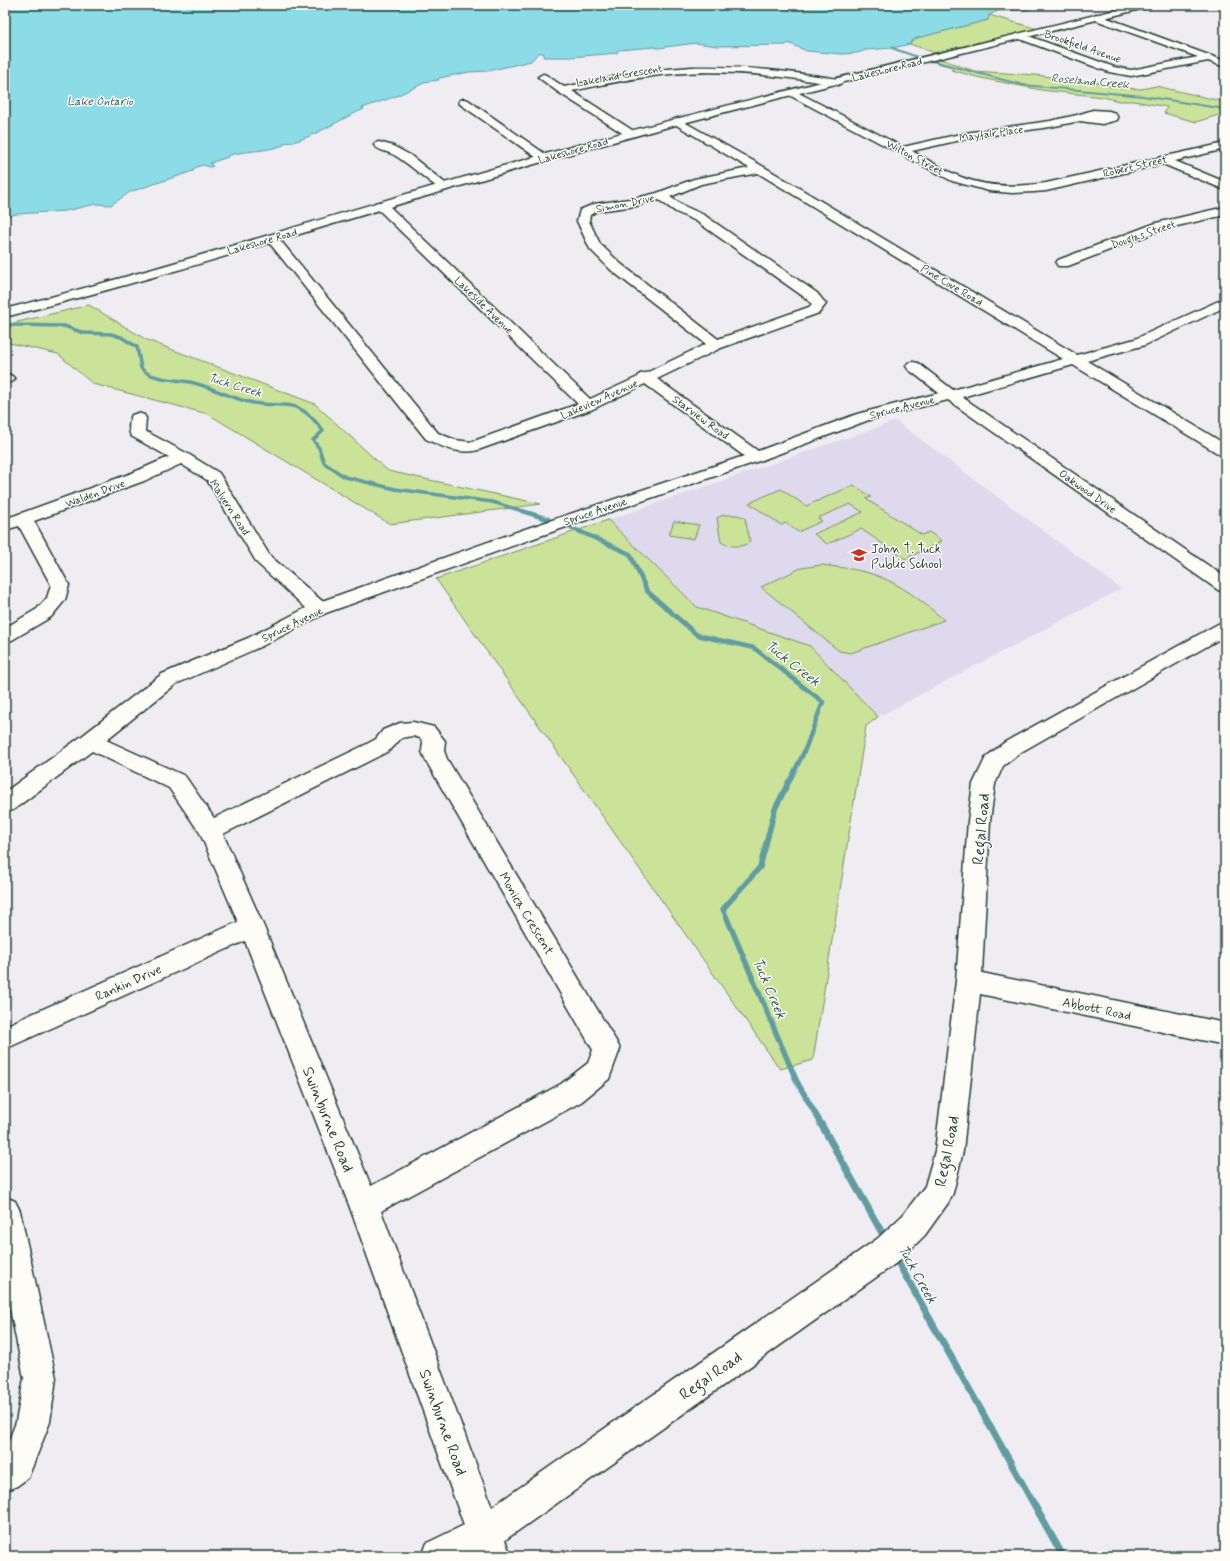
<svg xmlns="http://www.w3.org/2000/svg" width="1230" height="1561" font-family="Mynerve,sans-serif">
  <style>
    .built { fill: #ded9ec }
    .green { fill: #cbe399; stroke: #759066 }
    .water { fill: #8cdce8; stroke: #609ca0 }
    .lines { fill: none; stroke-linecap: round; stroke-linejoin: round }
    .stream-far4 { stroke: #609ca0; stroke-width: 2 }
    .stream-far3 { stroke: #609ca0; stroke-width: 3.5 }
    .stream-far2 { stroke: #609ca0; stroke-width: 4.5 }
    .stream-far1 { stroke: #609ca0; stroke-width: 5.5 }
    .stream { stroke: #609ca0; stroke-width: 7 }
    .minor-casing { stroke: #1f3d34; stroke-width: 3 }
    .major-casing { stroke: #1f3d34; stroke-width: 3 }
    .minor { fill: #fdfcf7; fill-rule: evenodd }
    .major { fill: #fdfcf7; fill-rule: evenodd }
    .labels { text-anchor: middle; stroke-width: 3; stroke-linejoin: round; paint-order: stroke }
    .far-street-label { font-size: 11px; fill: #1f3d34; stroke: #fdfcf7 }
    .far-water-label { font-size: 12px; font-style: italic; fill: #355d58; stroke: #fdfcf7 }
    .poi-label { font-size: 13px; fill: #1f3d34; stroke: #fdfcf7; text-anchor: start }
    .street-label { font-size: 13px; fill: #1f3d34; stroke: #fdfcf7 }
    .water-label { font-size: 14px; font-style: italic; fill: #355d58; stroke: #fdfcf7 }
    .near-street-label { font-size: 16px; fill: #1f3d34; stroke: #fdfcf7 }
  </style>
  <rect width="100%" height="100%" fill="#efecf2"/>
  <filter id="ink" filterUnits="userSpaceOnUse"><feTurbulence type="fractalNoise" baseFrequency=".025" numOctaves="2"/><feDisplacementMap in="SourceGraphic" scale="8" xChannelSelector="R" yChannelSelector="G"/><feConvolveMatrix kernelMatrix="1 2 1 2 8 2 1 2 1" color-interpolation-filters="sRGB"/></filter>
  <g filter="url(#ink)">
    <path class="built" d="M896,421L1121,589L878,717L810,646L697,607L608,520Z"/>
    <path class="green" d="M989,15L1038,29L938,54L910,44L911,41L917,38L988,20Z
      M941,59L974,71L1035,75L1096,82L1112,87L1122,88L1142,89L1156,86L1225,102V113L1196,122L1164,113L1167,107L1134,101H1119L1103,97L1041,90L981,78L951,70L955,67L936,61Z
      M89,305L147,340L315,404L388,471L541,504L390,524L208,414L93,384L58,354L5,342V325Z
      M854,485L871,497L866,499L922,535L929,532L942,541L905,559L861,529L827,544L814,534L863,512L850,504L818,518L822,521L798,532L786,523L781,525L749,503L781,489L806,506Z
      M723,515H738L745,518L750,542C743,548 728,547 721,542L717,518Z
      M608,520L697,607L810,646L878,717L866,726L813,1060L780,1069L436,579Z
      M674,521L699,525L694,539L669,535Z
      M821,565C838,567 856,569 872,574C900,583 922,601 944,620L851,653L839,651L761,587L801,568Z"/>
    <path class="water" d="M5,5H1043L1026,10L998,11L989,15L988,20L917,38L911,41L910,44L892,48L866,50L857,53L842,54L807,51L788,43L786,45L717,46L696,43L658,48L654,47L618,50L617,53L571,57H543L544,53H538L531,61L488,71L469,72L439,78L438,79L439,80L423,82L424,83L394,97L362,108L364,109C340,119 318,135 293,142C289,143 287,142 284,143V145C266,152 245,150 227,156L228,157L210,163L213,166L209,167L204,165L196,167L193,171L130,192L111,205L96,204L65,211L16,214L5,217Z"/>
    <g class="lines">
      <path class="stream-far4" d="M892,48L920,58L1023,85L1143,96L1225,109"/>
      <path class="stream-far3" d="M5,323L11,325L64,326L84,333L111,334L121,337L137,347L141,368C151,380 175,379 190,382C209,386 226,396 245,401C282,412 294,391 323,431L313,440L319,448L324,463L345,477L395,489L492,502L526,512"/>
      <path class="stream-far2" d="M522,511L548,519
        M572,528L630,554L647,591L697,635L754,648L823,702L804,752L789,782"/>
      <path class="stream-far1" d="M789,781L775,809L760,867L723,909L797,1082L822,1125"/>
      <path class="stream" d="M821,1124L886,1240
        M895,1257L1063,1556"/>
      <g class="minor-casing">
        <path id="minor" d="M1096,14L1225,61V67L1208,61L1131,76L1109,72L1017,38L1015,36L1017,34H1023L1114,67L1131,70L1198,57L1093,19L1092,17Z
          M692,67C741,66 789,71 838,79L843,82L838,85C783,76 727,69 671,74C637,77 605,84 572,91L635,132L636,134L635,136H627L558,92L538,77L543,74L546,75L564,87L643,71Z
          M793,90L903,147L965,133L1050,121L1077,115L1093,110L1109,111L1115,113L1118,118L1117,120L1102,124L1080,121L1050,127L965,139L912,151C928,160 944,170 961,177C988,188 1018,187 1046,183L1225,143V149L1175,161L1225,182V190L1163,164L1046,191L1034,192L1012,193L989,191L952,181L789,95L788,93Z
          M464,99L468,100L548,156L550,158L548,160H540L460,104L459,102L460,100Z
          M677,118L764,167L1077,355L1135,339L1225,298V307L1145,345L1087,361L1225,444V456L1219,454L1073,365L962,397L1225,577V592L1218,590L948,400L869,420L762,460L537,537L326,613L262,646L176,684L106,740L185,776L214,818L367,744L376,739L383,730L400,723L413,722L434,727L445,741L444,751L447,759L616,1041L620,1049L609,1079L581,1102L381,1211L492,1507L877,1239L903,1215L925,1186L935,1151L956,981L968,821L973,784L986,757L1005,742L1218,624L1225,622V636L1021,752L1003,766L995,784L990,821L982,973L1225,1023V1045L980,994L963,1151L953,1193L948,1203L925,1235L899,1261L505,1540L511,1556H422L427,1543L464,1525L349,1205L245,941L5,1049V1026L238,922L200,833L169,788L92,751L13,810L5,812V792L82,736L162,674L248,638L306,608L257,563L207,480L181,464L144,481L34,521L69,585L65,600L51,617L12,640L5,642V628L37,609L47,598L51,585L19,526L5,530V519L132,473L169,457L131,436C128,431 129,420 132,415L138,413L144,415L146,418L145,431L188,454L219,473L270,556L322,601L525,529L744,456L645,384L593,409L478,450C460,455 442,447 426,439L272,246L264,239L266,236H274L280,240L438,433L455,440L471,442L578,404L381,212L373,206L375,203L379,202L389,206L590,399L638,377L640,374L646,373L706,344L611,270L590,249L577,221L580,210L594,204L636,198L657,193L694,179L749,168L673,123L672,121ZM758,173L1063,359L953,390L918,363L913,362L908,363L906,366L908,369L939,393L857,414L758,451L657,379L721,348L819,313L826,304L817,293L704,215L684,206L670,197L701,184ZM659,200L676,212L696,221L807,299L812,304L809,307L718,339L621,264L600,244L589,221L590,215L597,211L636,206ZM413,736L420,738L423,742L422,751L425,759L593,1050L588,1063L561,1084L371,1186L264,927L223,834L383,754C385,753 389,751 391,749C402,740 395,738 413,736Z
          M379,142L393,146L410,155L450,187L448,189H440C425,179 412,166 396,156C390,152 378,151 374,145L375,143Z
          M1225,207V215L1164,229L1068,266H1058L1056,263L1058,260L1156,223Z
          M5,373L12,376L15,379L12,382L5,383Z
          M5,1197L15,1201L20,1211L56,1378L50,1422L28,1478L17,1486L5,1491V1451L16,1422L24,1378L5,1284Z"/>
      </g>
      <g class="major-casing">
        <path id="major" d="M1136,5H1150L1149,7C949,57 747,103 549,160C367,212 188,271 5,317V309C186,263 363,205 542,155C739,100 938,54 1136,5Z"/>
      </g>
      <use href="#minor" class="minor"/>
      <use href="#major" class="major"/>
    </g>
  </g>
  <defs>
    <g id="school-bare" transform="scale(1.2)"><path d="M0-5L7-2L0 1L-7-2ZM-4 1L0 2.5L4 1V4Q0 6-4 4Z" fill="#c8321e" stroke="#fdfcf7" stroke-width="2.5" paint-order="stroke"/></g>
  </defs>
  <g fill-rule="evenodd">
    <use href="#school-bare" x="859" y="555"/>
  </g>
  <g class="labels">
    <g class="far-street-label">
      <text transform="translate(1083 46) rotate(19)" y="4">Brookfield Avenue</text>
      <text transform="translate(887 69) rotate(-14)" y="4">Lakeshore Road</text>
      <text transform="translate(619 75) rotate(-10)" y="4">Lakeland Crescent</text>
      <text transform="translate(991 133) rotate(-8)" y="4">Mayfair Place</text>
      <text transform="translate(573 150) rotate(-16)" y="4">Lakeshore Road</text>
      <text transform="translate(915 157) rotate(28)" y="4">Wilton Street</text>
      <text transform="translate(1135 166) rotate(-13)" y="4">Robert Street</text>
      <text transform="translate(625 203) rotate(-11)" y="4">Simon Drive</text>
      <text transform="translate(1143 234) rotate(-19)" y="4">Douglas Street</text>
      <text transform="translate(262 241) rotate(-16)" y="4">Lakeshore Road</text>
      <text transform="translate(952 285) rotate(31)" y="4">Pine Cove Road</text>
      <text transform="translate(484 305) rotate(44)" y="4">Lakeside Avenue</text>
      <text transform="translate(599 399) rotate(-24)" y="4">Lakeview Avenue</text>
      <text transform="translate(902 407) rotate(-14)" y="4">Spruce Avenue</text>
      <text transform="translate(701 417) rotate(36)" y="4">Starview Road</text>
      <text transform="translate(1088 491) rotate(35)" y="4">Oakwood Drive</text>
      <text transform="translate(95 493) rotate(-20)" y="4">Walden Drive</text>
      <text transform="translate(230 507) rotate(57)" y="4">Malvern Road</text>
      <text transform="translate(595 511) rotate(-19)" y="4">Spruce Avenue</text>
      <text transform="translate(292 624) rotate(-26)" y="4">Spruce Avenue</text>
    </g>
    <g class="far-water-label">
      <text transform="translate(1090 81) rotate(5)" y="4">Roseland Creek</text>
      <text x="100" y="105">Lake Ontario</text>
      <text transform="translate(235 385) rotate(17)" y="4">Tuck Creek</text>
    </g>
    <g class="poi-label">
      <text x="871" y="553">John T. Tuck<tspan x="871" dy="15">Public School</tspan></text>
    </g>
    <g class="street-label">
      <text transform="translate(527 913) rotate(59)" y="5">Monica Crescent</text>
      <text transform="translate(128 982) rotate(-24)" y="5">Rankin Drive</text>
      <text transform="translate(1097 1008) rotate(12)" y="5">Abbott Road</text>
    </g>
    <g class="water-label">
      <text transform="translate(793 663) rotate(38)" y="5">Tuck Creek</text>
      <text transform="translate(770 988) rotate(67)" y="5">Tuck Creek</text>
      <text transform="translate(918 1274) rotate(61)" y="5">Tuck Creek</text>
    </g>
    <g class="near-street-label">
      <text transform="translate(980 829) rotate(-85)" y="6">Regal Road</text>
      <text transform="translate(329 1119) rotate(68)" y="6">Swinburne Road</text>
      <text transform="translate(946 1151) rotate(-79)" y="6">Regal Road</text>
      <text transform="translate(710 1375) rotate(-35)" y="6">Regal Road</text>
      <text transform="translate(444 1422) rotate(70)" y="6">Swinburne Road</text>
    </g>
  </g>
  <rect width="1230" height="1561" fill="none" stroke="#fdfcf7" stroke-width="20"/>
  <rect x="10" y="10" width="1210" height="1541" fill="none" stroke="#1f3d34" stroke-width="1.5" filter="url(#ink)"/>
</svg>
